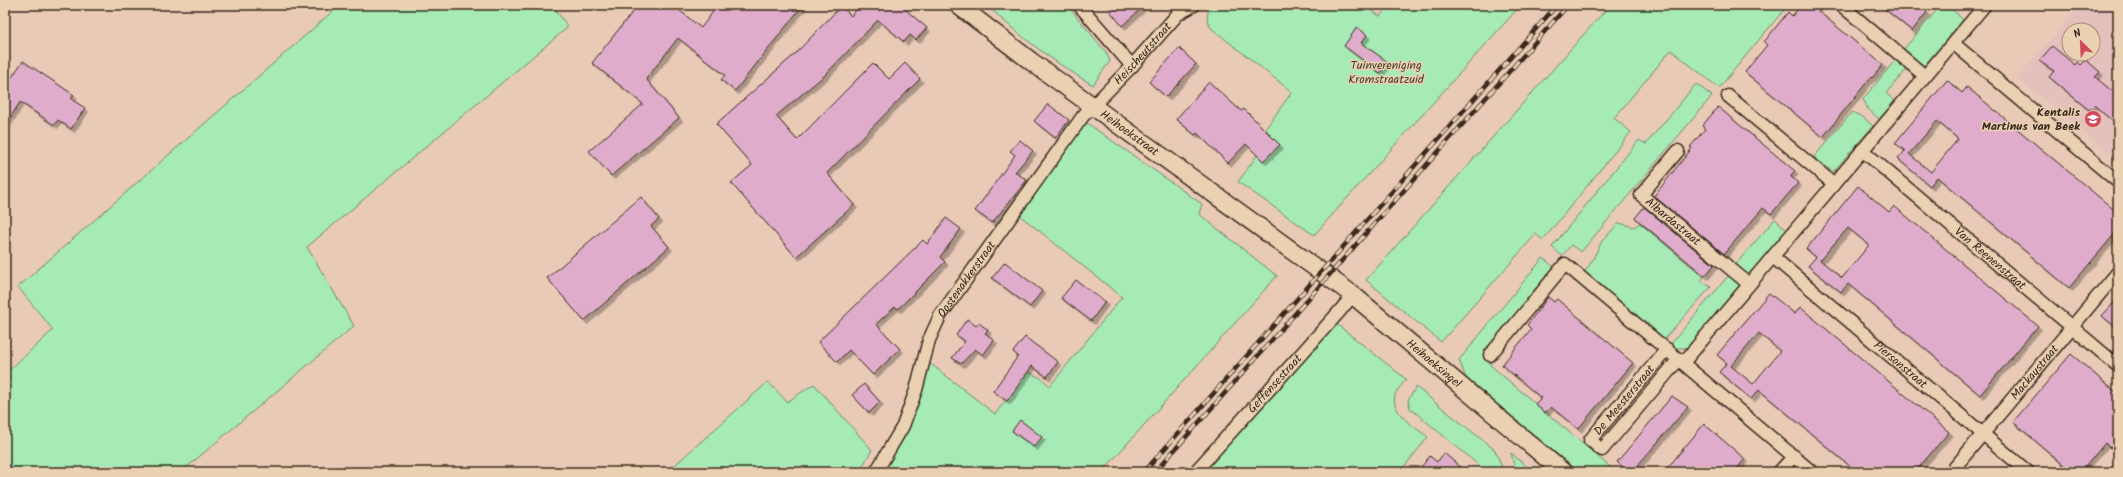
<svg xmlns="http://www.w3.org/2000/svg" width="2123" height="477" font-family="Kalam,sans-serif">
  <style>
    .built { fill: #e5c1bd; fill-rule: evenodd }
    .green { fill: #a6eab5; stroke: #708a6a }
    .building { fill: #dfadcb; stroke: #3b2a1e; fill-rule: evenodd; filter: url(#shadow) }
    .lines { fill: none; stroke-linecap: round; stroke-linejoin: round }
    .street-casing { stroke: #3b2a1e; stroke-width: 15 }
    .secondary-casing { stroke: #3b2a1e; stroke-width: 20 }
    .street { stroke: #ead1b2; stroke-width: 12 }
    .secondary { stroke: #ead1b2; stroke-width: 17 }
    .rail-casing { stroke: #3b2a1e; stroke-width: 4.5 }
    .rail { stroke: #ead1b2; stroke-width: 3; stroke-dasharray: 9; stroke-linecap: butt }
    .labels { text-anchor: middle; stroke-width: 3; stroke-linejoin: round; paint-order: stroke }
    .street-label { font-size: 12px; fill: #3b2a1e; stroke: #ead1b2 }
    .park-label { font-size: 12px; fill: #463d2d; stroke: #ead1b2 }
    .poi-label { font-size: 12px; font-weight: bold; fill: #3b2a1e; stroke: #ead1b2; text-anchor: end }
  </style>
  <defs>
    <filter id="shadow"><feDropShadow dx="3.5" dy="3.5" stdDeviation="0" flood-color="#0004"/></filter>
  </defs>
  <rect width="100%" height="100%" fill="#e8cab7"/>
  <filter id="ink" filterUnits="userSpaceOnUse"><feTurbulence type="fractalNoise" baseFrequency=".025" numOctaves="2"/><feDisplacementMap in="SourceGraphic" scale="8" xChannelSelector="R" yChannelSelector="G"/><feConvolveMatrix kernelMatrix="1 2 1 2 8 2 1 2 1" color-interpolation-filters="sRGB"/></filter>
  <g filter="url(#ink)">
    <path class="built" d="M2081,5H2118V160L2017,78ZM2069,30H2093V54H2069Z"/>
    <path class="green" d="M340,5H552L568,27L307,247L354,326L181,472H5V374L53,330L18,287Z
      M987,5H1067L1106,52L1110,61L1093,85C1058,65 1016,34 987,5Z
      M1209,5H1379L1372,11L1380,16L1390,5H1521L1314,235L1238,182L1270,137L1266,128L1292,92L1211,28L1207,20Z
      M1610,5H1788L1719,88L1671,50L1614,118L1631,132L1543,240L1536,234L1441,342L1366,280Z
      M1941,5L1951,8L1963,20L1923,67L1903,50Z
      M1897,58L1908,68L1886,93L1895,101L1879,119L1868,109L1863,99Z
      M1696,84L1712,96L1581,252L1571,245L1562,256L1552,247L1639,140L1646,144Z
      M1852,112L1863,117L1873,126L1833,172L1814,157Z
      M1084,121L1202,204L1199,214L1277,276L1102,472H882L927,361L995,414L1028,372L1041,378L1050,386L1122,297L1018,214Z
      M1775,219L1787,230L1748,276L1735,265Z
      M1619,223L1634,227L1640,223L1704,277L1701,281L1711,287L1664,339L1584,273L1592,261L1602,241Z
      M1543,258L1554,267L1483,353L1493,361L1490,365L1616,472H1578L1466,378L1459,360Z
      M1729,275L1741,286L1687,348H1675L1670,345Z
      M1334,322L1406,379C1403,384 1397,389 1395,395C1390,413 1416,428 1428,437L1400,472H1200Z
      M768,382L787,402L814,384L872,450L859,472H667Z
      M1416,387L1495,450L1504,472H1487L1410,408L1408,400Z
      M1511,453L1533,472H1516Z"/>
    <path class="building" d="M638,5H673L701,28L718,5H803L735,91L721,80L725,75L678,38L646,79L679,118L611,176L589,151L643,104L592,63Z
      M860,5H900L927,28L916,40L910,35L904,42L878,20L825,75L776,116L797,140L873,63L889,79L905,63L920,79L827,173L854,205L796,257L731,183L752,165L716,124L795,54L841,6L851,16Z
      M1108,5H1145L1122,26L1110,11L1111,10Z
      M1801,5H1811L1883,65L1872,78L1871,77L1823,137L1745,72L1767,45L1764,42L1788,12L1792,16Z
      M1880,5H1919L1927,12L1912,31Z
      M1357,27L1367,35L1361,43L1388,62L1380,73L1344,46Z
      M2052,46L2075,65L2077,62L2081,65L2086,60L2100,72L2095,77L2112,91L2118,87V126L2094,105L2089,110L2049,77L2054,71L2039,61Z
      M1179,48L1196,64L1166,97L1149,82Z
      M23,61L74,95L71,99L85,108L71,129L58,120L54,125L20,102L5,126V87Z
      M1947,80L1962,93L1967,87L2118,213V230L2069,288L1937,177L1930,186L1898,159L1905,151L1895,143ZM1937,121L1958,139L1931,172L1909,154Z
      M1209,82L1241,111L1244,109L1280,145L1263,161L1246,144L1228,163L1197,133L1195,135L1176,119Z
      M1048,104L1069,120L1055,138L1034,121Z
      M1718,107L1795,171L1790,176L1798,183L1771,214L1763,208L1724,254L1654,196L1692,148L1690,147L1705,129L1702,126Z
      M1020,140L1033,151L1015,172L1027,180L992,223L975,211L1015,155L1010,151Z
      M1858,186L1889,212L1894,206L2038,326L1980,395L1848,284L1841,292L1808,266L1816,257L1806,249ZM1848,228L1869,245L1842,278L1820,260Z
      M641,197L659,219L651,226L669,247L584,321L547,278Z
      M1644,207L1714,265L1705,276L1635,218Z
      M946,218L961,229L940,257L945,262L898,309L895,307L876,324L900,349L873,375L849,350L837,362L818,342L923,240L927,244Z
      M1005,262L1042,291L1030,307L992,278Z
      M1076,280L1105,302L1091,321L1061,298Z
      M1769,293L1795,314L1800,307L1949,432L1915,472H1857L1759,390L1751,399L1719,372L1727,363L1717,355ZM1759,333L1780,351L1753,384L1731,366Z
      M1548,297L1554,302L1557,299L1633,363L1578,429L1551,407L1545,413L1535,404L1541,398L1502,365L1531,329L1527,325Z
      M2118,298V329L2102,316Z
      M967,319L976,326L979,323L988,330L985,333L994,340L983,355L975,349L961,364L952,358L965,341L956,335Z
      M1025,337L1058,362L1047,377L1032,366L1007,401L993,391L1018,356L1013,352Z
      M2071,354L2118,394V449L2113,445L2110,448L2105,443L2081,472H2072L2013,422Z
      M864,384L880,402L869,413L852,395Z
      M1672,396L1688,407L1632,472H1629L1617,462Z
      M1020,420L1042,437L1034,447L1012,431Z
      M1704,424L1745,459L1740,465L1735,472H1664Z
      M1444,453L1466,472H1417L1430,456L1437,462Z"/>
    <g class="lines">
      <g class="street-casing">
        <g id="street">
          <path d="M1079,5L1132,66"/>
          <path d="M1841,5L1925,76"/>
          <path d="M1953,43L2118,182"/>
          <path d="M1728,96L1834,184"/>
          <path id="s1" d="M1862,150L2118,366"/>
          <path id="s2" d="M1678,151L1641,195L1749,284"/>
          <path id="s3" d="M1773,257L2028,472"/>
          <path d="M1667,349L1590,440L1602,450L1679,359"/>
          <path d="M1490,355L1565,264L1812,472"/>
          <path d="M1683,363L1985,5"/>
          <path id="s4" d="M876,472L903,426L916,390L929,340L940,316L1083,116L1132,66L1178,14L1194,5"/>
          <path id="s5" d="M1195,472L1339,312L1353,295"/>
          <path d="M1779,472L1794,456"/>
          <path id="s6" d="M1951,472L2118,272"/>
        </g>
      </g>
      <g class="secondary-casing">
        <g id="secondary">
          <path id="s7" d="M958,5L1032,62L1353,295L1563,472"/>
        </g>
      </g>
      <use href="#street" class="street"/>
      <use href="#secondary" class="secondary"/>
      <g class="rail-casing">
        <path id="rail" d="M1144,472L1557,5
          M1155,472L1568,5"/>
      </g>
      <use href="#rail" class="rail"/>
    </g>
  </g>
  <defs>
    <g id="school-disc" transform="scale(0.9)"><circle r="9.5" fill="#d1495b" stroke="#ead1b2"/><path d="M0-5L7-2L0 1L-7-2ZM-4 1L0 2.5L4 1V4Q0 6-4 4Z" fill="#fff"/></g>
  </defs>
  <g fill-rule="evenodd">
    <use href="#school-disc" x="2093" y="119"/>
  </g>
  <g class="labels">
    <g class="street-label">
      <text dy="4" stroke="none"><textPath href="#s4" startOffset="502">Heischeutstraat</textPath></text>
      <text dy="4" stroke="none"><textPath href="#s7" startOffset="214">Heihoekstraat</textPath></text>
      <text dy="4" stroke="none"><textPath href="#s2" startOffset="99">Albardastraat</textPath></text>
      <text dy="4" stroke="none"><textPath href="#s1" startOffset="168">Van Reenenstraat</textPath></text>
      <text dy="4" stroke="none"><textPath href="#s4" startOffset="215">Oostenakkerstraat</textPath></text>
      <text dy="4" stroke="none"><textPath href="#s7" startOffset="596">Heihoeksingel</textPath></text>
      <text dy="4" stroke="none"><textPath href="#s3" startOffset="167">Piersonstraat</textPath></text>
      <text dy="4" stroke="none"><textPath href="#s6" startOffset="130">Mackaystraat</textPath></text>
      <text dy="4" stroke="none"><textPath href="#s5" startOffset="119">Geffensestraat</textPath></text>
      <text transform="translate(1624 400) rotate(-50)" y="4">De Meesterstraat</text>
    </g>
    <g class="park-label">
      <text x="1386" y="69">Tuinvereniging<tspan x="1386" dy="14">Kromstraatzuid</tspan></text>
    </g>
    <g class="poi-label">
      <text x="2080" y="116">Kentalis<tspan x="2080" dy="14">Martinus van Beek</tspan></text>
    </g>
  </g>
  <rect width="2123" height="477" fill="none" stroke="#ead1b2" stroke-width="20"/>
  <rect x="10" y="10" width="2103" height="457" fill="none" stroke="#3b2a1e" stroke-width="1.5" filter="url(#ink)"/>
  <g transform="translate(2081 42) rotate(336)"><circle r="19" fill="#ead1b2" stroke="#a48e77"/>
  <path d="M0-3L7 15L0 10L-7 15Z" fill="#d1495b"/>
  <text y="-6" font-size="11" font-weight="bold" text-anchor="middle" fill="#3b2a1e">N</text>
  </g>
</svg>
